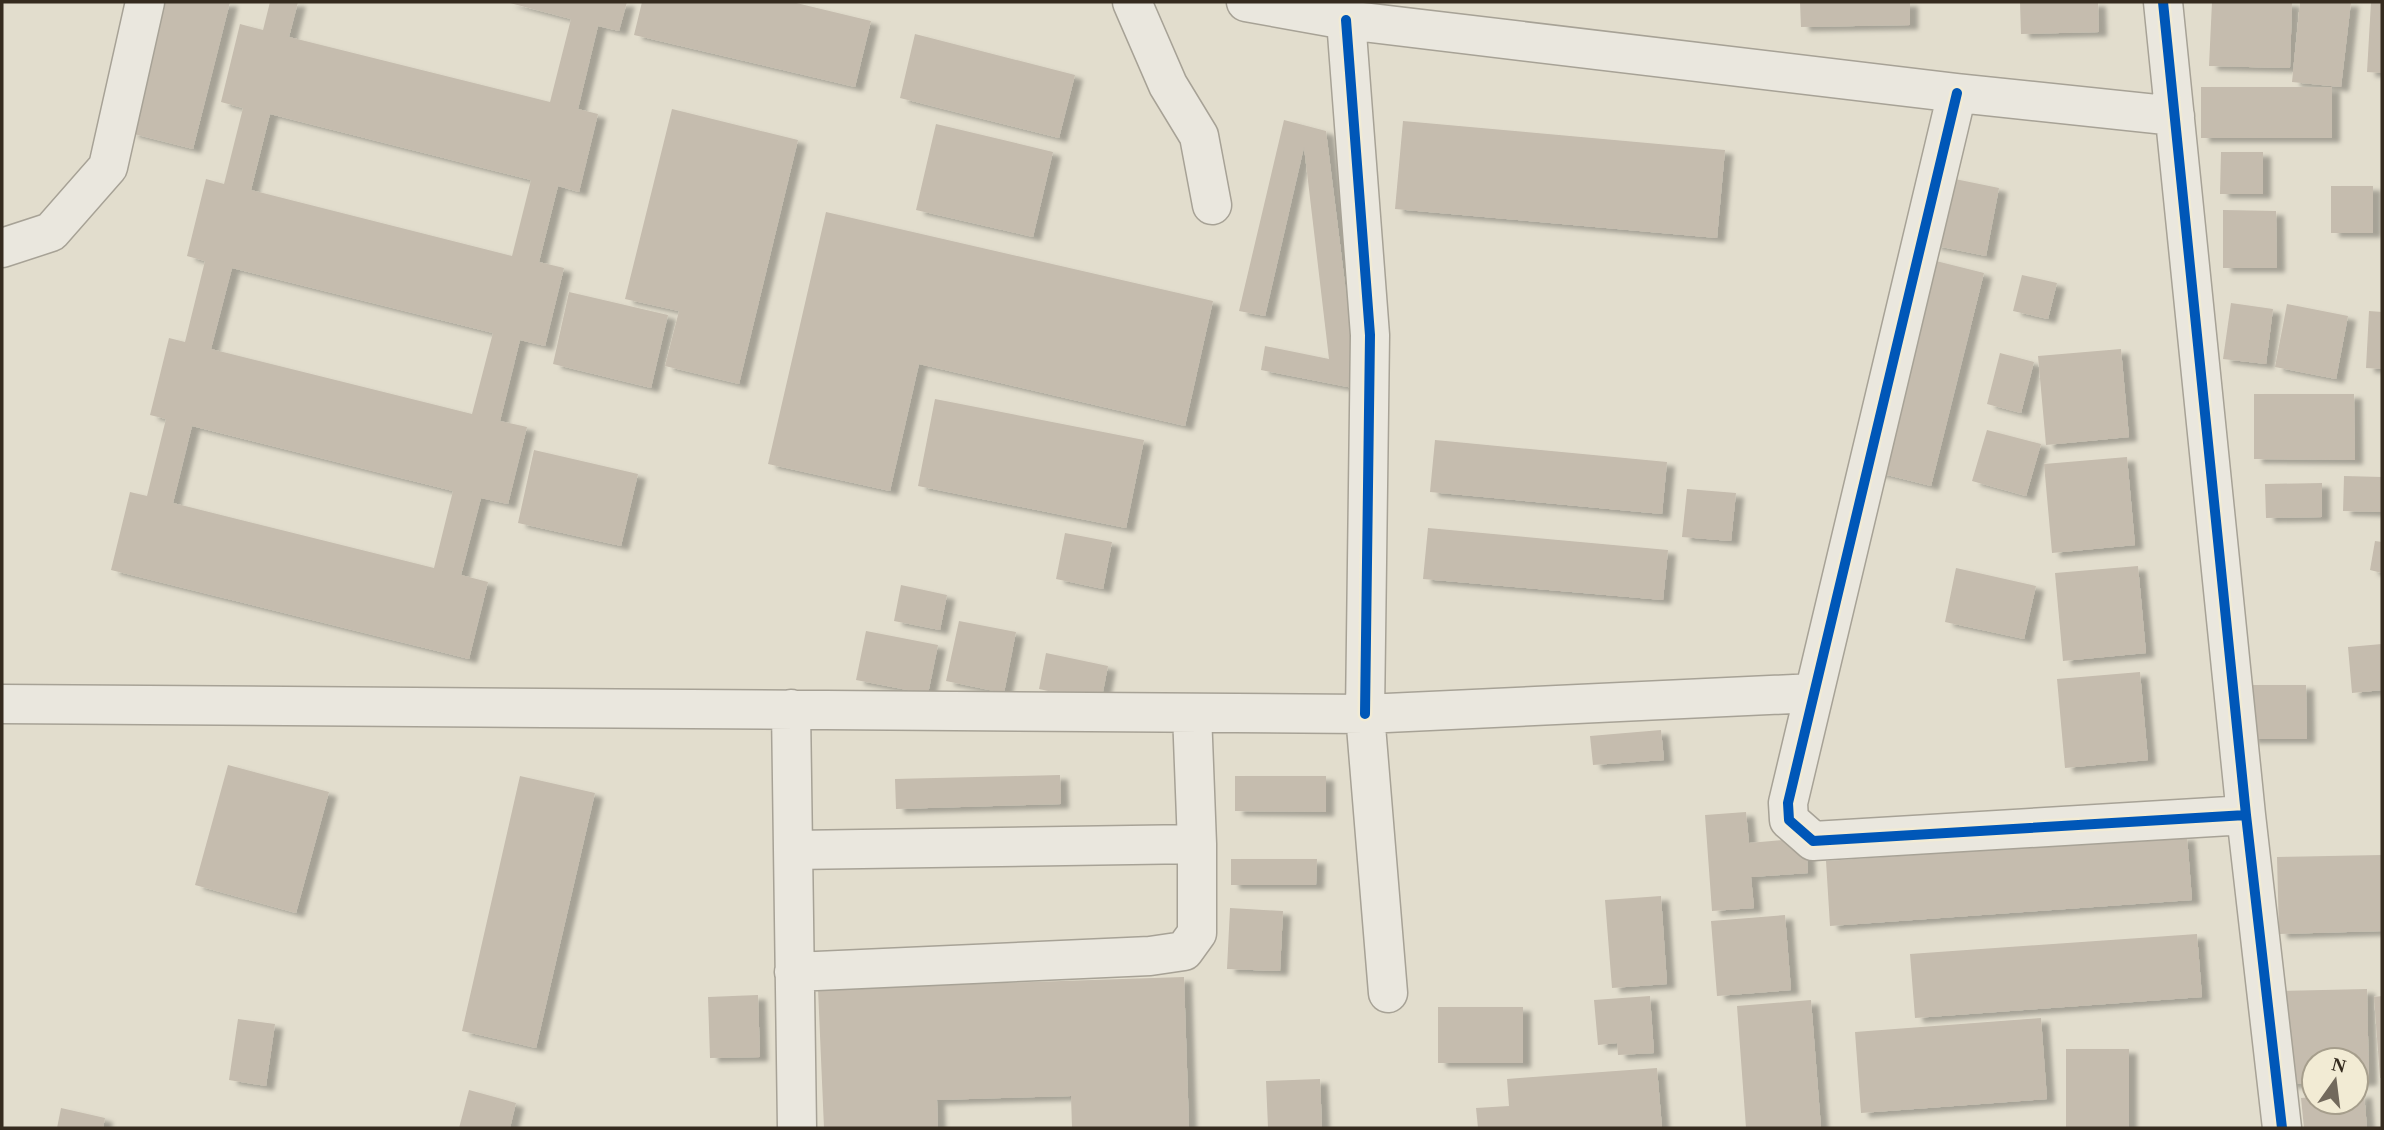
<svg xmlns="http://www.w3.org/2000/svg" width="2384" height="1130" font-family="Georgia,serif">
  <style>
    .building { fill: #c5bcae; fill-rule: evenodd; filter: url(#shadow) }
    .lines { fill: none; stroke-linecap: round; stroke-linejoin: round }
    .minor-casing { stroke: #a7a296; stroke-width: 41 }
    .minor { stroke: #eae7de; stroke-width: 38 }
    .cycleway-casing { stroke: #f2ebd4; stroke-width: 15 }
    .cycleway { stroke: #0057b8; stroke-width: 10 }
  </style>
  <defs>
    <filter id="shadow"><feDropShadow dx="8" dy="4.5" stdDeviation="2" flood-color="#0004"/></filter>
  </defs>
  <rect width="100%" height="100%" fill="#e2ddcd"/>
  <path class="building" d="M163,2H230L193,149L130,133Z
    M270,2H298L289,37L550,102L571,19L506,2H627L619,31L598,26L578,109L598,114L579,192L558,186L539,262L564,268L545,346L520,340L500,421L527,427L508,504L481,498L461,575L488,582L469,659L111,570L130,492L147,496L166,419L150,415L169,338L185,342L205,261L187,256L206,179L224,184L243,108L221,102L240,24L263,30ZM270,114L531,180L512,256L251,190ZM232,268L493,333L472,414L211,349ZM192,426L453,491L434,568L173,503Z
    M642,2H792L871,21L855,87L634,35Z
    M1800,2H1910V25L1801,27Z
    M2020,2H2098L2099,32L2021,34Z
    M2212,2H2292L2290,68L2209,66Z
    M2300,2H2351L2341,87L2292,82Z
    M2371,2H2382V73L2367,72Z
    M915,34L1075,75L1059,138L900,98Z
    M2201,87H2332V138H2201Z
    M672,109L798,140L739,384L665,366L679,311L625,299Z
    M1284,120L1326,131L1358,389L1261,370L1265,346L1329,359L1304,147L1265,316L1239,311Z
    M1403,121L1725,150L1717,238L1395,209Z
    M936,124L1053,152L1033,237L916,210Z
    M2221,152H2263V194H2220Z
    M1945,177L1999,188L1986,256L1932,245Z
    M2331,186H2373V233H2331Z
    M2223,210L2276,211L2277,268H2223Z
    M826,212L1213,301L1185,426L919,364L890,491L768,464Z
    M1928,259L1984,273L1931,486L1875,472Z
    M2022,275L2057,283L2048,319L2013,311Z
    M569,292L668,315L651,388L553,364Z
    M2231,303L2273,309L2266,364L2223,359Z
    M2287,304L2348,316L2336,379L2275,367Z
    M2369,311L2382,312V369L2366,368Z
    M2121,349L2129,437L2046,445L2038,356Z
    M2000,353L2034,362L2021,413L1987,404Z
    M2254,394H2354L2355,460L2254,459Z
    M935,399L1144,440L1126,528L918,486Z
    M1987,430L2041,444L2026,496L1972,481Z
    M1435,440L1667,462L1662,514L1430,492Z
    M534,450L638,474L621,546L518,523Z
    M2127,457L2135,545L2052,553L2044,464Z
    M2344,476L2382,477V512L2343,511Z
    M2322,483V517L2266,518L2265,484Z
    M1687,489L1736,493L1731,541L1682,537Z
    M1428,528L1668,550L1663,600L1423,579Z
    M1065,533L1112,542L1103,589L1056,579Z
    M2375,541L2382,542V573L2370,570Z
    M2138,566L2146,653L2063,661L2055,573Z
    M1956,568L2036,586L2024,639L1945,622Z
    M901,585L947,595L940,630L894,621Z
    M959,621L1016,632L1004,693L946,681Z
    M866,631L938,645L928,694L856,680Z
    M2382,644V690L2352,693L2348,647Z
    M1046,653L1108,666L1101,702L1039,689Z
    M2140,672L2148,760L2065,768L2057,679Z
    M2249,685H2306L2307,739H2249Z
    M1661,730L1664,760L1593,765L1590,736Z
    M228,765L329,792L296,913L195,885Z
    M1060,775L1061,804L896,809L895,779Z
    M520,776L595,793L536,1048L462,1031Z
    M1235,776H1326V812L1235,811Z
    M1746,812L1749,843L1806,838L1808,873L1751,877L1754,908L1712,911L1705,815Z
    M2187,836L2192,900L1830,926L1826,861Z
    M2382,855V931L2279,934L2277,857Z
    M1231,859H1317L1316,885H1231Z
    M1661,896L1667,984L1612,988L1605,900Z
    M1230,908L1283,911L1280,971L1227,969Z
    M1785,915L1791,990L1717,996L1711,921Z
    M2197,934L2202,997L1915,1018L1910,954Z
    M1184,977L1189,1128H1072L1071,1096L937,1100L938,1128H824L818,989Z
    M2367,989L2369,1081L2356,1082V1060H2314V1083L2282,1084L2279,991Z
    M758,995L760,1057L710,1058L708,997Z
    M1650,996L1654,1053L1618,1055L1617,1043L1598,1045L1594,1000Z
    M2382,996V1078H2380L2374,997Z
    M1811,1000L1821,1128H1746L1737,1006Z
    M1438,1007H1523V1063H1438Z
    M2041,1018L2047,1099L1861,1113L1855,1032Z
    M238,1019L275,1024L266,1086L229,1080Z
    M2066,1049H2129V1128H2066Z
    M1657,1068L1662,1128H1478L1476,1108L1509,1106L1507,1079Z
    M1320,1079L1322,1128H1268L1266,1081Z
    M469,1090L516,1103L510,1128H459Z
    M2364,1093L2367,1128H2304L2301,1098L2314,1097V1102H2356V1094Z
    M61,1108L105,1118L103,1128H57Z"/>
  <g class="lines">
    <g class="minor-casing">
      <path id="minor" d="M1132,2L1168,85L1199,136L1212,205
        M1246,2L1346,20L1957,93L2175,116
        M2163,2L2246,815L2282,1128
        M1346,20L1370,335L1365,714L1388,993
        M1957,93L1788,803L1789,820L1813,841L2246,815
        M2,248L51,232L108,167L145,2
        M2,704L1365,714L1814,693
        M791,709L797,1128
        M793,850L1197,844
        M794,972L1150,956L1184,951L1197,933V844L1192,713"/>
    </g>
    <use href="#minor" class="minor"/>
    <g class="cycleway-casing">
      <path id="cycleway" d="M2163,2L2246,815L2282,1128
        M1346,20L1370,335L1365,714
        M1957,93L1788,803L1789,820L1813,841L2246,815"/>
    </g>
    <use href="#cycleway" class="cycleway"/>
  </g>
  <rect width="2384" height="1130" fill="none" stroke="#352b1f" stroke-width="7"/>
  <g transform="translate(2335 1081) rotate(14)"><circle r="33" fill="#f2ebd4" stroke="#a69e8c" stroke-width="2"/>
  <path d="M0-5L12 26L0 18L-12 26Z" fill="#72695c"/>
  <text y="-10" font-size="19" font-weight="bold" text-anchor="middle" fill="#352b1f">N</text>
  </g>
</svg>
